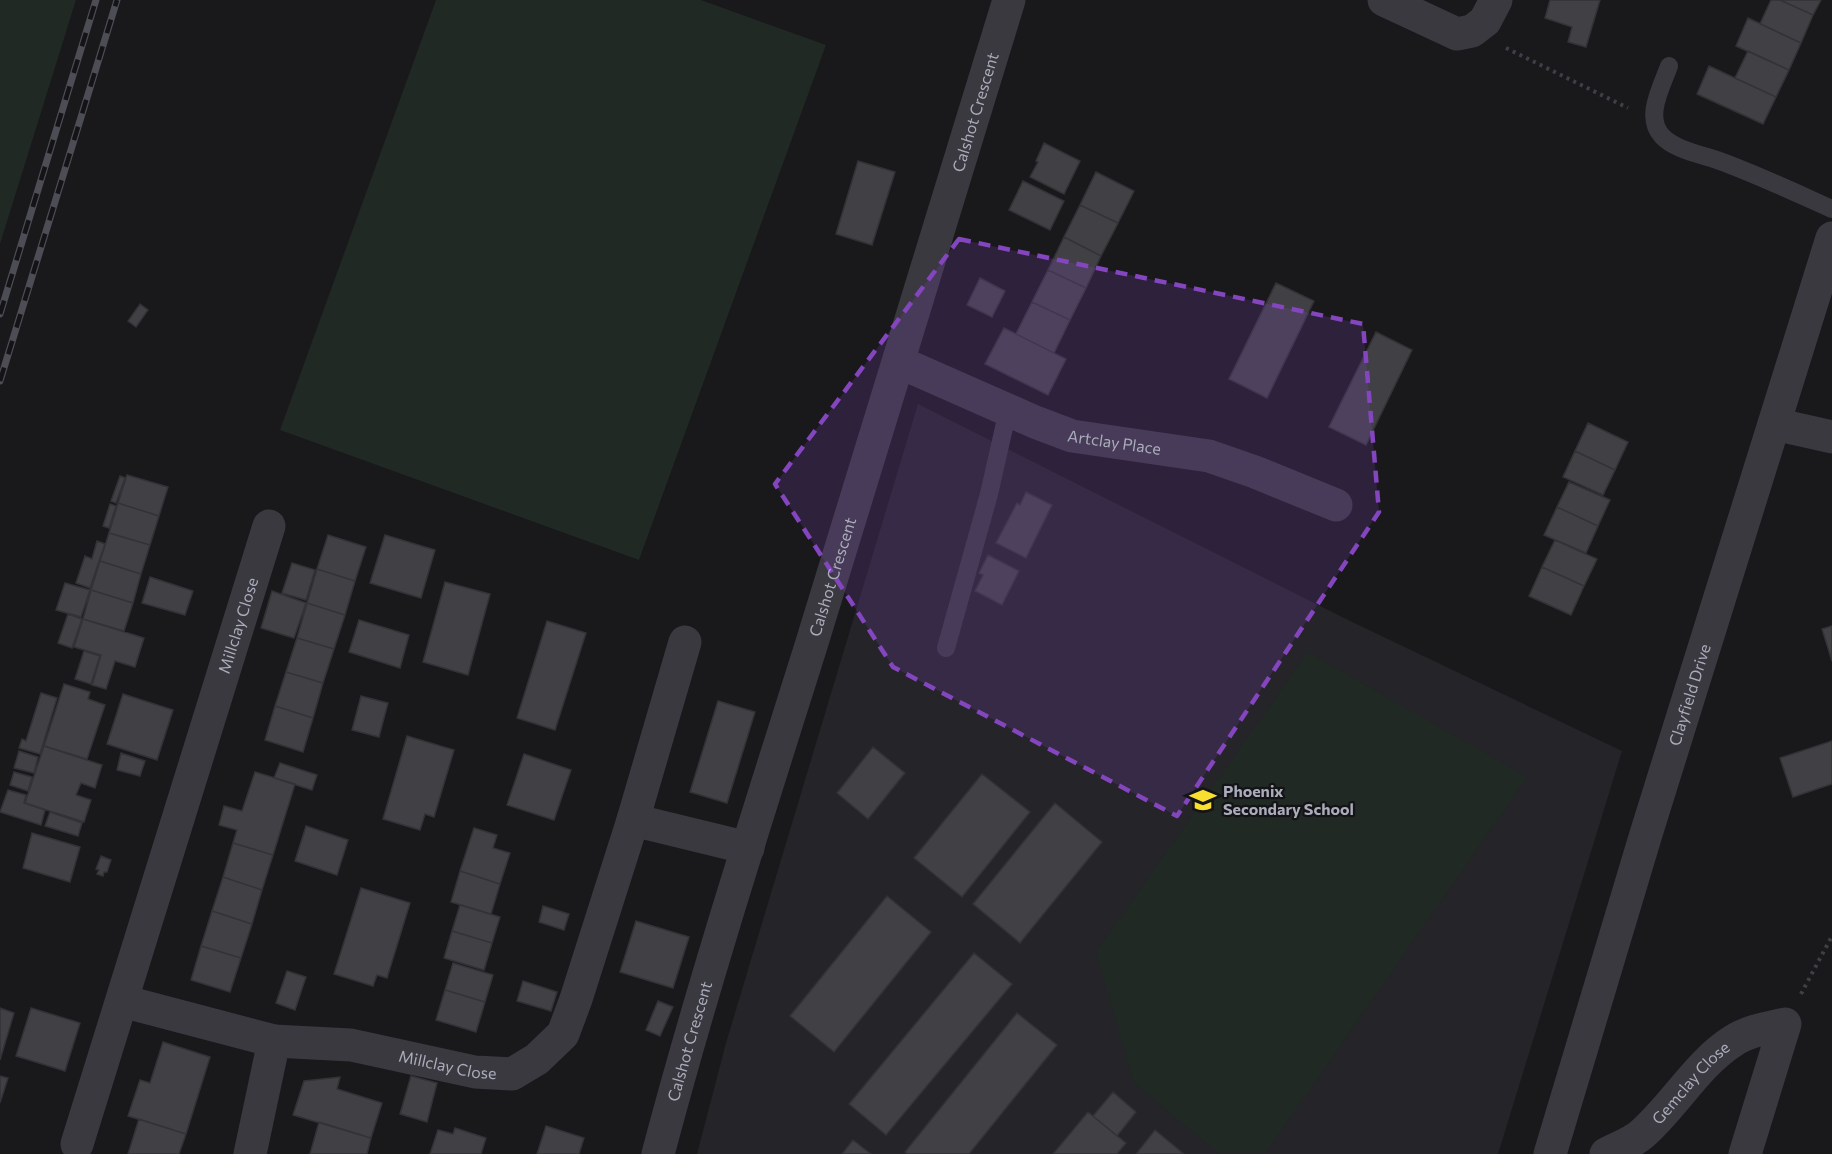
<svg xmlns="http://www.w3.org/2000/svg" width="1832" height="1154" font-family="Commissioner,sans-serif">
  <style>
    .built { fill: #252428 }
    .green { fill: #202923 }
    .building { fill: #404045; stroke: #333237; stroke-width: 1.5 }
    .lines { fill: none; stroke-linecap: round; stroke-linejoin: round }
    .path { stroke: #3f4047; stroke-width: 4; stroke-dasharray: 3 4.5; stroke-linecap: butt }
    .service { stroke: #3a3940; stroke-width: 18 }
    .minor { stroke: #3a3940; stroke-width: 33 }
    .rail-casing { stroke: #4c4d55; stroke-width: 7 }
    .rail { stroke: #141316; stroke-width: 4.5; stroke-dasharray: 14; stroke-linecap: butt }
    .marked { fill: #8446be; fill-opacity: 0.2; stroke: #8446be; stroke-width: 4.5; stroke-dasharray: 12 8; stroke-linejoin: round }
    .labels { text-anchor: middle; stroke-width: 4.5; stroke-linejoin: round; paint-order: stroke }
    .street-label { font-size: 16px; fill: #aaacbb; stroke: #141316 }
    .poi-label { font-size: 16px; font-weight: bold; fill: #aaacbb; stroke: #141316; text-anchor: start }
  </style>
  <rect width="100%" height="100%" fill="#19181b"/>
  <path class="built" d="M918,404L1348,620L1622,751L1498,1154H697L726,1043Z"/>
  <path class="green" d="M0,0H76L0,244Z
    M436,0H701L826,45L639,560L280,430Z
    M1308,652L1527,777L1265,1154H1219L1134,1083L1096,952Z"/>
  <path class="building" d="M1550,0H1600L1586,47L1568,42L1572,27L1545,18Z
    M1771,0H1780L1813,15L1801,43L1760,24Z
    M1780,0H1821L1813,15Z
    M1748,18L1801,43L1789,70L1736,46Z
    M1748,51L1789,70L1776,97L1735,78Z
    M1709,66L1776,97L1763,124L1697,94Z
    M1044,143L1080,161L1064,194L1030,177L1038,162L1036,161Z
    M858,161L895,172L872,245L836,234Z
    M1096,172L1134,191L1118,223L1080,205Z
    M1023,181L1064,201L1050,230L1009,210Z
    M1080,205L1118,223L1101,256L1064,237Z
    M1064,237L1101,256L1086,288L1048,270Z
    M1048,270L1086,288L1070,320L1032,302Z
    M980,278L1005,291L992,317L967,305Z
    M1276,283L1314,301L1267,398L1229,379Z
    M1032,302L1070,320L1054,353L1016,334Z
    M140,304L148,310L136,327L128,321Z
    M1004,328L1066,359L1048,395L985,364Z
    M1376,332L1412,350L1366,445L1329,427Z
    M1588,423L1628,442L1615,470L1575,451Z
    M1575,451L1615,470L1603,495L1563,477Z
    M127,475L168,487L159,516L118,503Z
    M120,476L125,478L116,503L111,501Z
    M1569,482L1610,500L1598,526L1557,507Z
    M1026,492L1052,505L1026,558L996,543L1017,503L1020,505Z
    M118,503L159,516L150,545L109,533Z
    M110,504L116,506L109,528L103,526Z
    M1557,507L1598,526L1586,553L1544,535Z
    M109,533L150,545L141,574L100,561Z
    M328,535L366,547L355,581L317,569Z
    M385,535L435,550L421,598L370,583Z
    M1555,540L1597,559L1584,586L1542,567Z
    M97,541L105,544L90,588L76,583L85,556L92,559Z
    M988,555L1019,571L1002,605L975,591L983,575L979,573Z
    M100,561L141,574L133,603L91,590Z
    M292,563L315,570L306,600L282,593Z
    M1542,567L1584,586L1571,615L1529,596Z
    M317,569L355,581L345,615L307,603Z
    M150,577L193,591L185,615L142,603Z
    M445,582L490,594L468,675L423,662Z
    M65,583L90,590L81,617L56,610Z
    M91,590L133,603L124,631L83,619Z
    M272,591L306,603L294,638L261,628Z
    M307,603L345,615L334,649L297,638Z
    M68,614L82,619L72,648L58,643Z
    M83,619L144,638L135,667L115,661L106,689L92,685L101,655L74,647Z
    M359,620L409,635L400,668L349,652Z
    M547,621L586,633L555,730L517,718Z
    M1832,626V661L1822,629Z
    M297,638L334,649L323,683L286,672Z
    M84,651L100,656L91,684L75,679Z
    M286,672L323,683L313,718L275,706Z
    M64,684L90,692L88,699L105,705L87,759L44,746Z
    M41,693L57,698L40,754L19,748L22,739L26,741Z
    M123,694L173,710L157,760L107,744Z
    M361,696L388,703L379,737L352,730Z
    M718,701L755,712L727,803L690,792Z
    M275,706L313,718L303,752L265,740Z
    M407,736L454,750L434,817L425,814L420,830L383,819Z
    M1832,741V784L1793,797L1780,758Z
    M44,746L102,765L95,788L81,783L76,795L91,800L84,822L25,803Z
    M873,747L905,773L868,819L837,793Z
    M19,751L38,757L34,773L14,768Z
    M121,753L145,761L140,776L117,770Z
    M524,754L571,770L554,820L507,805Z
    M280,763L317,775L312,790L274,778Z
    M14,772L32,777L28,791L10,785Z
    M255,772L295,784L273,855L233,843L237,830L219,825L224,806L242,811Z
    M982,774L1030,812L962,897L914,858Z
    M8,790L26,795L24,803L45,810L41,825L0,812Z
    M1055,803L1102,842L1020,943L973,904Z
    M50,812L82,823L78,836L45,826Z
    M306,826L348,840L337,875L295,861Z
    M474,828L497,835L493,848L510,853L500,884L460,871Z
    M32,833L80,847L70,882L23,868Z
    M233,843L273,855L262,890L223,877Z
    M101,856L111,860L107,872H104L103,876L97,874L99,870L96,869Z
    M460,871L500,884L491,914L451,902Z
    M223,877L262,890L252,924L212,911Z
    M361,888L410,903L387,978L377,975L373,986L334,974Z
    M887,896L931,932L834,1052L790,1016Z
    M460,905L500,917L492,943L452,931Z
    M543,906L569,914L564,930L539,922Z
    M212,911L252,924L241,958L201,946Z
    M636,921L689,937L673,988L620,972Z
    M452,931L492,943L484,970L444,958Z
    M201,946L241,958L230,992L191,980Z
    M974,953L1012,984L886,1135L849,1104Z
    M453,963L493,975L485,1002L445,990Z
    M287,971L306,977L295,1010L276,1003Z
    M523,981L557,992L551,1011L517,1001Z
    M445,990L485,1002L476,1032L436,1020Z
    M658,1001L673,1007L660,1036L646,1030Z
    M0,1008L14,1013L0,1060Z
    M31,1008L80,1023L65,1071L16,1056Z
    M1017,1013L1057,1045L969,1154H907L905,1152Z
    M163,1042L210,1057L186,1134L128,1116L140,1080L150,1083Z
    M0,1076L8,1078L0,1103Z
    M411,1076L437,1083L427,1122L400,1114Z
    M340,1077L337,1089L382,1103L371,1138L293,1115L304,1081Z
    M1113,1092L1136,1112L1117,1136L1093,1116Z
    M1088,1112L1126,1143L1117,1154H1053Z
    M139,1119L186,1134L179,1154H128Z
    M319,1122L371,1138L367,1154H310Z
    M546,1126L584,1138L579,1154H537Z
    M455,1128L486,1138L481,1154H430L438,1130L453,1134Z
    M1155,1130L1184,1154H1136Z
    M853,1140L871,1154H842Z"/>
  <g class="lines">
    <path class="path" d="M1506,48L1628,108
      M1801,994L1832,936"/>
    <path class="service" d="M1669,66C1662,86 1644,117 1662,136C1675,150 1700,154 1717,160C1756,174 1794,192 1832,209
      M946,648L989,494L1008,410"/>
    <g class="minor">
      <path d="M1384,0L1457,34L1472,31L1485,21L1496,0"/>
      <path id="s1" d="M899,362L1035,422L1072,436L1209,456L1255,472L1336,505"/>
      <path d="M1774,424L1832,437"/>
      <path d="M633,820L748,848"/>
      <path id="s2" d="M122,1001L274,1041L351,1045L475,1072L512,1074L537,1059L563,1034L576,999L633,820L685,642"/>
      <path id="s3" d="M77,1144L269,526"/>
      <path d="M250,1154L274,1041"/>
      <path id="s4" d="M658,1154C703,984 757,817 810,649C877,433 944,217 1009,0"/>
      <path id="s5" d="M1550,1154L1646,834L1832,238"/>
      <path id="s6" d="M1606,1154C1617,1148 1632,1143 1642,1134C1674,1106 1698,1063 1733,1041C1748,1031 1767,1028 1785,1024L1745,1154"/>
    </g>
    <g class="rail-casing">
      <path id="rail" d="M0,314L96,0
        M0,381L117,0"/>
    </g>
    <use href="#rail" class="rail"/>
  </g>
  <path class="marked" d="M959,239L1363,324L1379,512L1177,816L893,667L775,484Z"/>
  <defs>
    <g id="school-bare" transform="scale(2.07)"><path d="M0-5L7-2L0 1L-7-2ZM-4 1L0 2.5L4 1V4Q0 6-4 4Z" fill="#f9de32" stroke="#141316" stroke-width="2.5" paint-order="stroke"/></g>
  </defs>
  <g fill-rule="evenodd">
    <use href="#school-bare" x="1203" y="800"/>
  </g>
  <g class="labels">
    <g class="street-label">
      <text dy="6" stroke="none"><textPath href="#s4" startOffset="1089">Calshot Crescent</textPath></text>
      <text dy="6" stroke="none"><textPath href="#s1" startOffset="231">Artclay Place</textPath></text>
      <text dy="6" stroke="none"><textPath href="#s4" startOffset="603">Calshot Crescent</textPath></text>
      <text dy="6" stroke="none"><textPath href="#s3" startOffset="543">Millclay Close</textPath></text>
      <text dy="6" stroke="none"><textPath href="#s5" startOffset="480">Clayfield Drive</textPath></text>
      <text dy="6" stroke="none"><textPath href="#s4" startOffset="117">Calshot Crescent</textPath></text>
      <text dy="6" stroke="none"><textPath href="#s2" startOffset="333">Millclay Close</textPath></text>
      <text dy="6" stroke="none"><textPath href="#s6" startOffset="112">Gemclay Close</textPath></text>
    </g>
    <g class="poi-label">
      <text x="1223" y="797">Phoenix<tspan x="1223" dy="18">Secondary School</tspan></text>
    </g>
  </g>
</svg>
